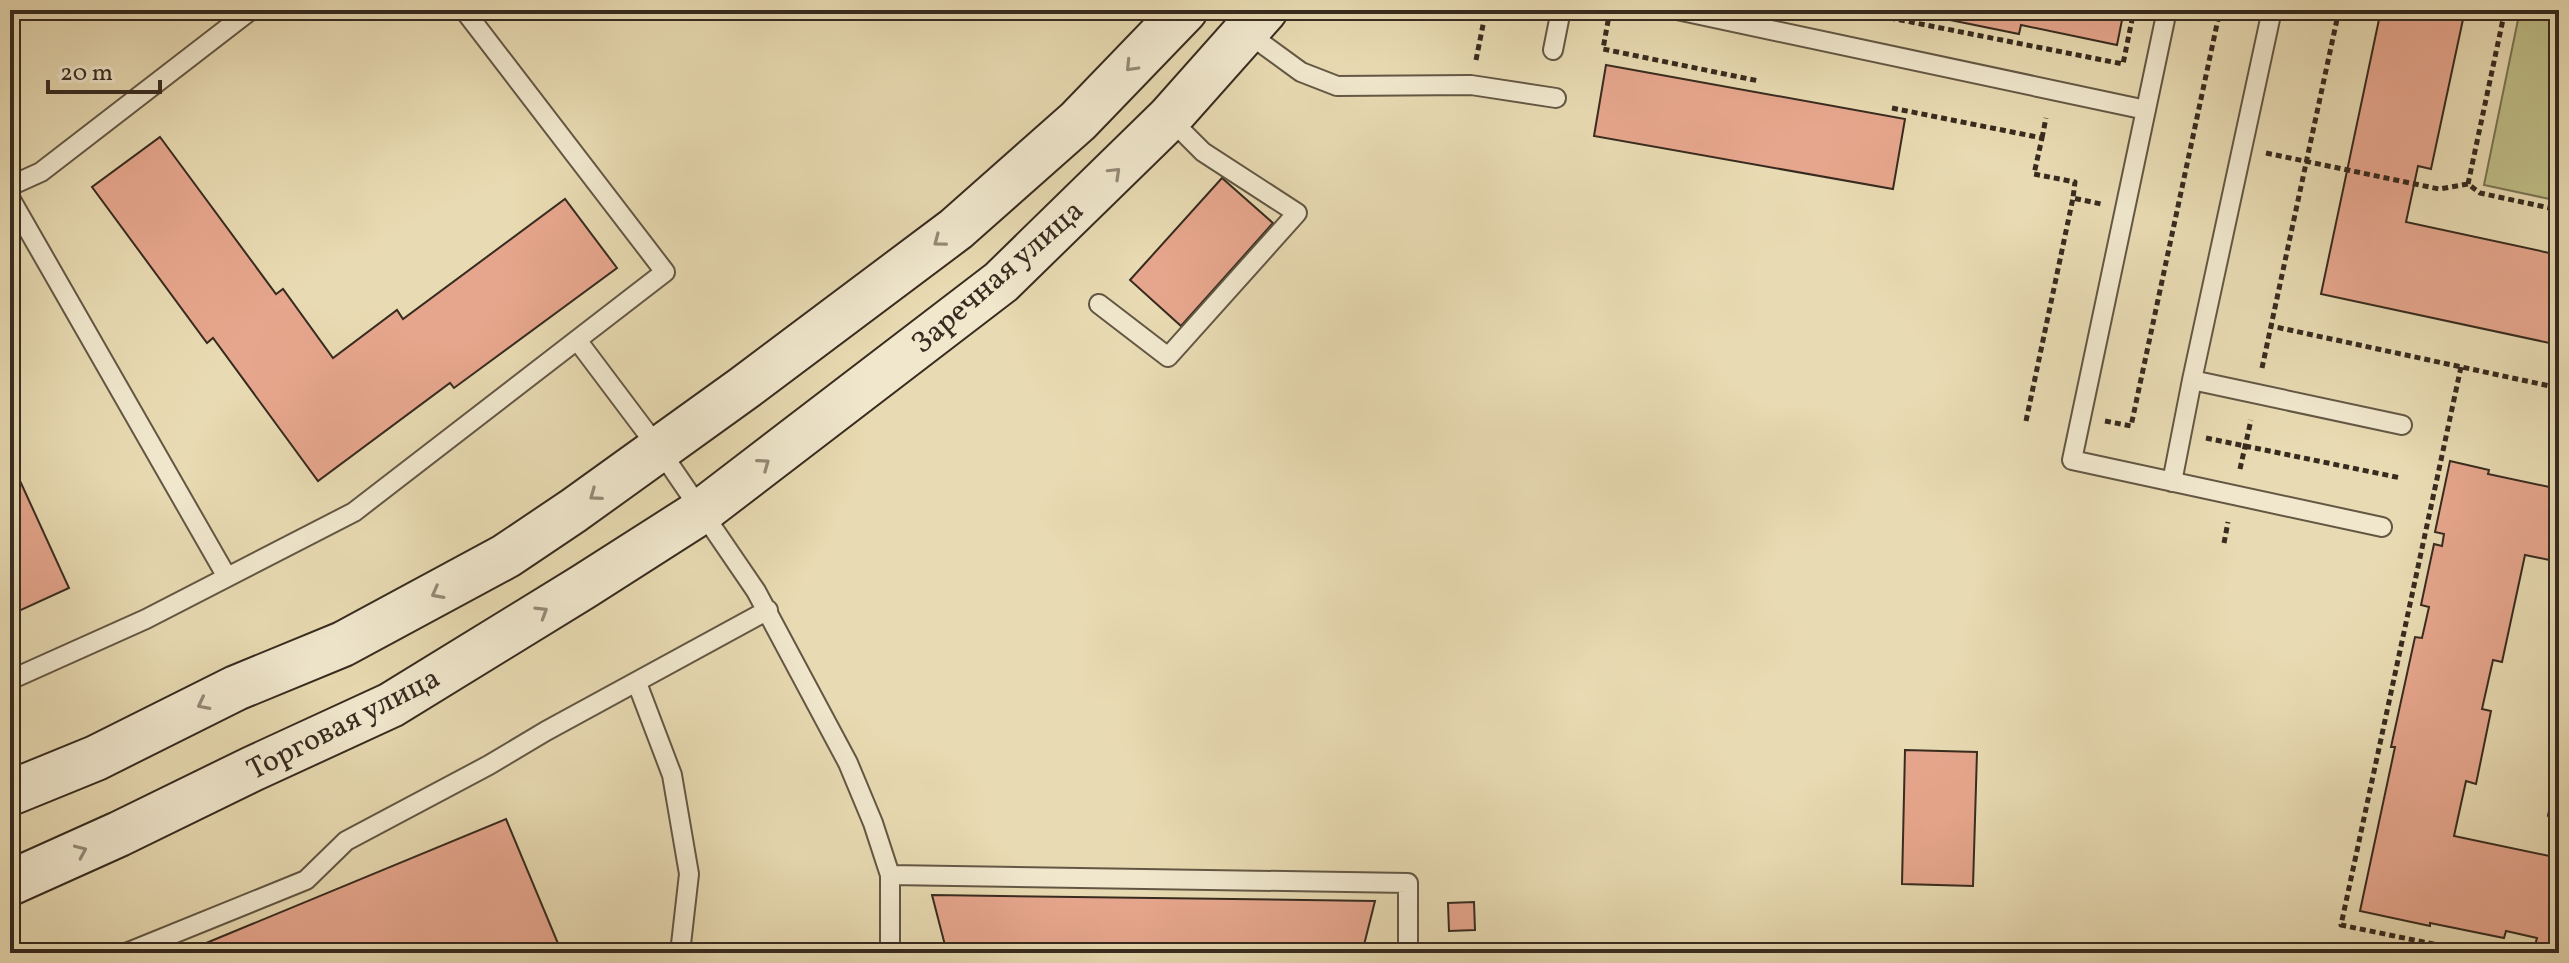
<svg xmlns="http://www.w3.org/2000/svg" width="2569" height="963" font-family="Vollkorn,serif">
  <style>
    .green { fill: #bebd87; stroke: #7a7453; stroke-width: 2 }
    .building { fill: #e6a68d; stroke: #372b1f; stroke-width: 2 }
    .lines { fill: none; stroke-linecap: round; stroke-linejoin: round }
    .lane-casing { stroke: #635744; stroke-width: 22 }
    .secondary-casing { stroke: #372b1f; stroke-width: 48 }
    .path { stroke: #372b1f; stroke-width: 5; stroke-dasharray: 6 4; stroke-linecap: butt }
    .lane { stroke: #f0e7cd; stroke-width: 18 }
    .secondary { stroke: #f0e7cd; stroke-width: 44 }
    .oneway { stroke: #948976 }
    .labels { text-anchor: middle; stroke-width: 6; stroke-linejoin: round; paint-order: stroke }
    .street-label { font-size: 30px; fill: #372b1f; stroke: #f0e7cd }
  </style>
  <rect width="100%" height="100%" fill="#e8dab2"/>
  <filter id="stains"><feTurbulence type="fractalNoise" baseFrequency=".0025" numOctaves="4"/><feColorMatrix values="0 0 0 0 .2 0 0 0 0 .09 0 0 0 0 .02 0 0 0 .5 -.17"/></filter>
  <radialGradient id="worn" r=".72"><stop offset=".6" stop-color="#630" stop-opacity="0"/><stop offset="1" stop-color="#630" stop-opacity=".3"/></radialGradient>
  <path class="green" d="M2520,10H2559V201L2484,185Z"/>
  <path class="building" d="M1901,10H2124L2117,45L2021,25L2019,34Z
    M2381,10H2465L2431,169L2418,166L2406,222L2559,255V345L2321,294Z
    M1606,65L1905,119L1893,189L1594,136Z
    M160,137L276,294L283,289L333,358L397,310L403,319L565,199L617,268L454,388L450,383L318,481L213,338L207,343L92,187Z
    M1222,178L1273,223L1181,326L1130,280Z
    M10,459L69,588L10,615Z
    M2450,461L2489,470L2488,474L2559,489V562L2525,555L2502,662L2493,660L2482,709L2491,711L2476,784L2466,781L2454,836L2559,858V950L2535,945L2537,938L2506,931L2504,938L2430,923V926L2360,911L2395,747H2391L2415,637L2422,638L2429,607L2421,605L2434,544L2442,546L2444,534L2435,532Z
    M1905,750L1977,752L1973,886L1902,884Z
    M506,819L562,953H182Z
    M932,895L1375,901L1362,953H947Z
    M1474,902L1475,930L1449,931L1448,903Z"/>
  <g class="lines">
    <g class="lane-casing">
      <path id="lane" d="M1677,10L2146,110
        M2167,10L2072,460L2382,527
        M2272,10L2192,380L2402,425
        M1246,32L1301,72L1337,86L1471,85L1556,98
        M1553,50L1561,10
        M10,186L41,172L251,10
        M10,198L227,577
        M1099,304L1168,357L1297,213L1203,152L1169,118
        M577,340L659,449L756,591L848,763L873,823L890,875V953
        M2172,482L2192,380
        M10,680L146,619L354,512L665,272L464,10
        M637,683L672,775L689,874L680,953
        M890,875L1408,883V953
        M126,953L306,880L346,841L489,765L546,731L768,610"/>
    </g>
    <g class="secondary-casing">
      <path id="secondary" d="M10,793L96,758L236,688L343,644L506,556L573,511L744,388L956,229L1078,121L1185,10
        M10,883L119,834L252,769L391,705L583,587L702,511L1001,282L1169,118L1265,10"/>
    </g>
    <path class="path" d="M1610,10L1603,49L1759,81
      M1850,10L2123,64L2134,10
      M2339,10L2271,326L2559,388
      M1476,60L1486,10
      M1892,108L2042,138L2034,174L2075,182L2073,198
      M2042,138L2046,118
      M2266,153L2439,189L2468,184L2480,193L2559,210
      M2468,184L2505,10
      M2461,367L2341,925L2477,953
      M2262,368L2271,326
      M2026,421L2073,198L2101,204
      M2105,421L2131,426L2220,10
      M2206,438L2401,478
      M2240,469L2251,420
      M2224,543L2228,522
      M2559,772L2549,818L2559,820"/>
    <use href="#lane" class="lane"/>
    <use href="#secondary" class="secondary"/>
  </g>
  <defs><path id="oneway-chevron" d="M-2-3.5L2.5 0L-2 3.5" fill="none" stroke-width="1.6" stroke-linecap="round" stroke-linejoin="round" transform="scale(2)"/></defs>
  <g class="oneway">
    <use href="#oneway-chevron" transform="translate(1131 66) rotate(134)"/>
    <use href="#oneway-chevron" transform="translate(1115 173) rotate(-44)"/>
    <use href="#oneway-chevron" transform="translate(939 241) rotate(143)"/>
    <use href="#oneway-chevron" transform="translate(764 464) rotate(-36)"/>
    <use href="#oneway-chevron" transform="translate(595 495) rotate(144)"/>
    <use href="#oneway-chevron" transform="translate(437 593) rotate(152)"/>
    <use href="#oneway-chevron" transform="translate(542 612) rotate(-32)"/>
    <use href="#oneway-chevron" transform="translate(203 704) rotate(153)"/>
    <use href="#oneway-chevron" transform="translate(81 851) rotate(-24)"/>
  </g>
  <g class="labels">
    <g class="street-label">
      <text transform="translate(997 276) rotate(-41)" y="10">Заречная улица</text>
      <text transform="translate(343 723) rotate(-27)" y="10">Торговая улица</text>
    </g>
  </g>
  <rect width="2569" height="963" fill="none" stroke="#e8dab2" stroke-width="40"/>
  <rect x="12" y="12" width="2545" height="939" fill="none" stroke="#372b1f" stroke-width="4"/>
  <rect x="20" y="20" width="2529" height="923" fill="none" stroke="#372b1f" stroke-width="2"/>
  <path d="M48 80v12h112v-12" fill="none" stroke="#372b1f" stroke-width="4"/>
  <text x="60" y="80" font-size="24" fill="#372b1f" stroke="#f0e7cd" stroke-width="6" paint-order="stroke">20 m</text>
  <rect width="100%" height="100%" filter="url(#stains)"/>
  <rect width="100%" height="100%" fill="url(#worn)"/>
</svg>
